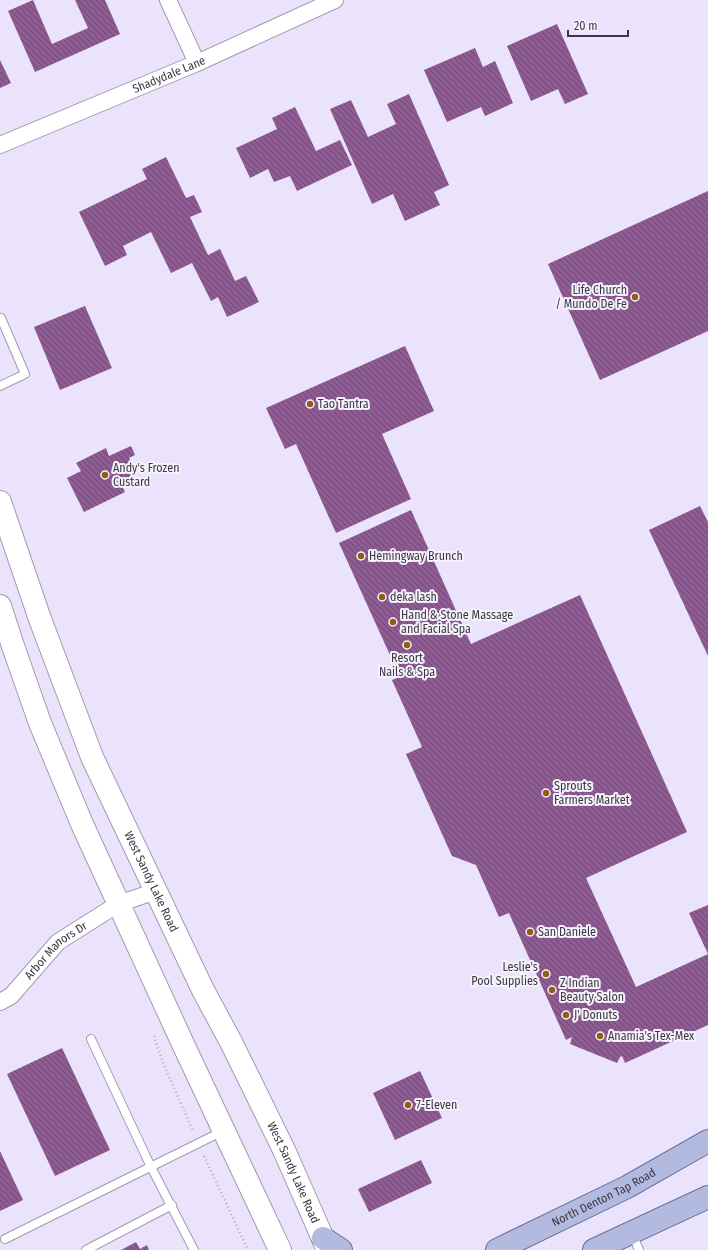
<svg xmlns="http://www.w3.org/2000/svg" width="708" height="1250" font-family="'Fira Sans Condensed',sans-serif">
  <style>
    .building { fill: url(#building-back-hatch) }
    .lines { fill: none; stroke-linecap: round; stroke-linejoin: round }
    .service-casing { stroke: #a19ab0; stroke-width: 10 }
    .minor-casing { stroke: #a19ab0; stroke-width: 18 }
    .secondary-casing { stroke: #a19ab0; stroke-width: 24 }
    .primary-casing { stroke: #686f9b; stroke-width: 24 }
    .path { stroke: #b3aec1; stroke-width: 2.5; stroke-dasharray: 1 3; stroke-linecap: butt }
    .service { stroke: #fff; stroke-width: 8 }
    .minor { stroke: #fff; stroke-width: 16 }
    .secondary { stroke: #fff; stroke-width: 22 }
    .primary { stroke: #b2badf; stroke-width: 22 }
    .poi-dot { fill: #945a18; stroke: #f6f3fd; stroke-width: 1.5 }
    .labels { text-anchor: middle; stroke-width: 4; stroke-linejoin: round; paint-order: stroke }
    .street-label { font-size: 12px; fill: #3c3943; stroke: #f6f3fd }
    .poi-label { font-size: 12px; fill: #3c3943; stroke: #f6f3fd; text-anchor: start }
  </style>
  <defs>
    <pattern id="building-back-hatch" width="6" height="6" patternUnits="userSpaceOnUse"><rect width="6" height="6" fill="#905b94"/><path d="M-1 5l2 2M0 0l6 6M5-1l2 2" fill="none" stroke="#704874"/></pattern>
  </defs>
  <rect width="100%" height="100%" fill="#eae3fb"/>
  <path class="building" d="M33,0L52,44L88,28L75,0H105L120,34L35,72L8,11Z
    M557,24L588,94L565,104L558,89L531,101L507,46Z
    M475,48L483,67L495,61L513,103L485,116L481,107L447,122L424,70Z
    M0,60L11,83L0,88Z
    M409,94L449,185L434,192L440,205L405,221L393,194L372,204L330,109L351,100L368,137L396,124L387,104Z
    M295,107L316,151L340,140L352,165L297,191L290,176L274,182L268,169L250,178L236,148L277,129L272,118Z
    M166,157L186,198L194,195L202,212L190,217L208,255L220,249L235,281L246,276L259,302L227,317L218,297L211,301L192,263L171,273L151,232L123,246L127,255L105,266L79,212L147,179L142,169Z
    M708,191V331L600,380L548,264Z
    M85,306L112,368L60,390L34,327Z
    M405,346L434,411L382,434L411,499L336,533L296,444L285,449L266,408Z
    M131,446L135,455L129,458L131,462L127,464L135,479L122,486L125,492L84,512L67,478L81,471L76,463L106,448L109,456Z
    M700,506L708,522V656L649,530Z
    M411,510L471,644L580,595L687,832L586,878L636,987L708,954L689,913L708,905V1025L625,1063L622,1056L620,1057L617,1063L570,1044L572,1037L566,1040L509,913L499,917L476,865L452,856L406,754L422,747L392,680L400,677L339,543Z
    M62,1048L110,1150L55,1176L7,1074Z
    M420,1071L442,1118L395,1140L373,1093Z
    M0,1151L23,1200L0,1211Z
    M421,1160L432,1183L369,1212L358,1189Z
    M136,1242L140,1249L147,1245L149,1250H121Z"/>
  <g class="lines">
    <g class="service-casing">
      <path id="service" d="M0,386L25,374L1,318
        M91,1039L151,1167L194,1250
        M632,1233L639,1250
        M5,1239L223,1131
        M86,1250L172,1205"/>
    </g>
    <g class="minor-casing">
      <g id="minor">
        <path d="M168,0L197,63"/>
        <path id="s1" d="M0,145L197,63L335,0"/>
        <path id="s2" d="M0,1002L11,996L58,942L118,904L156,891"/>
      </g>
    </g>
    <g class="secondary-casing">
      <g id="secondary">
        <path id="s3" d="M0,502L40,619L92,757L203,990L232,1044L284,1150L328,1250"/>
        <path d="M0,606L13,646L40,723L82,824L183,1044L280,1250"/>
      </g>
    </g>
    <g class="primary-casing">
      <g id="primary">
        <path d="M323,1238L341,1250"/>
        <path id="s4" d="M497,1250L627,1187L708,1141"/>
        <path d="M594,1250L708,1197"/>
      </g>
    </g>
    <path class="path" d="M154,1036L163,1063L193,1131
      M204,1156L248,1250"/>
    <use href="#service" class="service"/>
    <use href="#minor" class="minor"/>
    <use href="#secondary" class="secondary"/>
    <use href="#primary" class="primary"/>
  </g>
  <g class="poi-dot">
    <circle cx="635" cy="297" r="4"/>
    <circle cx="310" cy="404" r="4"/>
    <circle cx="105" cy="475" r="4"/>
    <circle cx="361" cy="556" r="4"/>
    <circle cx="382" cy="597" r="4"/>
    <circle cx="393" cy="622" r="4"/>
    <circle cx="407" cy="645" r="4"/>
    <circle cx="546" cy="793" r="4"/>
    <circle cx="530" cy="932" r="4"/>
    <circle cx="546" cy="974" r="4"/>
    <circle cx="552" cy="990" r="4"/>
    <circle cx="566" cy="1015" r="4"/>
    <circle cx="600" cy="1036" r="4"/>
    <circle cx="408" cy="1105" r="4"/>
  </g>
  <g class="labels">
    <g class="street-label">
      <text dy="4" stroke="none"><textPath href="#s1" startOffset="183">Shadydale Lane</textPath></text>
      <text dy="4" stroke="none"><textPath href="#s3" startOffset="409">West Sandy Lake Road</textPath></text>
      <text dy="4" stroke="none"><textPath href="#s2" startOffset="77">Arbor Manors Dr</textPath></text>
      <text dy="4" stroke="none"><textPath href="#s3" startOffset="733">West Sandy Lake Road</textPath></text>
      <text dy="4" stroke="none"><textPath href="#s4" startOffset="119">North Denton Tap Road</textPath></text>
    </g>
    <g class="poi-label">
      <text x="627" y="294" text-anchor="end">Life Church<tspan x="627" dy="14">/ Mundo De Fe</tspan></text>
      <text x="318" y="408">Tao Tantra</text>
      <text x="113" y="472">Andy's Frozen<tspan x="113" dy="14">Custard</tspan></text>
      <text x="369" y="560">Hemingway Brunch</text>
      <text x="390" y="601">deka lash</text>
      <text x="401" y="619">Hand &amp; Stone Massage<tspan x="401" dy="14">and Facial Spa</tspan></text>
      <text x="407" y="662" text-anchor="middle">Resort<tspan x="407" dy="14">Nails &amp; Spa</tspan></text>
      <text x="554" y="790">Sprouts<tspan x="554" dy="14">Farmers Market</tspan></text>
      <text x="538" y="936">San Daniele</text>
      <text x="538" y="971" text-anchor="end">Leslie's<tspan x="538" dy="14">Pool Supplies</tspan></text>
      <text x="560" y="987">Z Indian<tspan x="560" dy="14">Beauty Salon</tspan></text>
      <text x="574" y="1019">J' Donuts</text>
      <text x="608" y="1040">Anamia's Tex-Mex</text>
      <text x="416" y="1109">7-Eleven</text>
    </g>
  </g>
  <path d="M568 30v6h60v-6" fill="none" stroke="#3c3943" stroke-width="2"/>
  <text x="574" y="30" font-size="12" fill="#3c3943" stroke="#f6f3fd" stroke-width="3" paint-order="stroke">20 m</text>
</svg>
